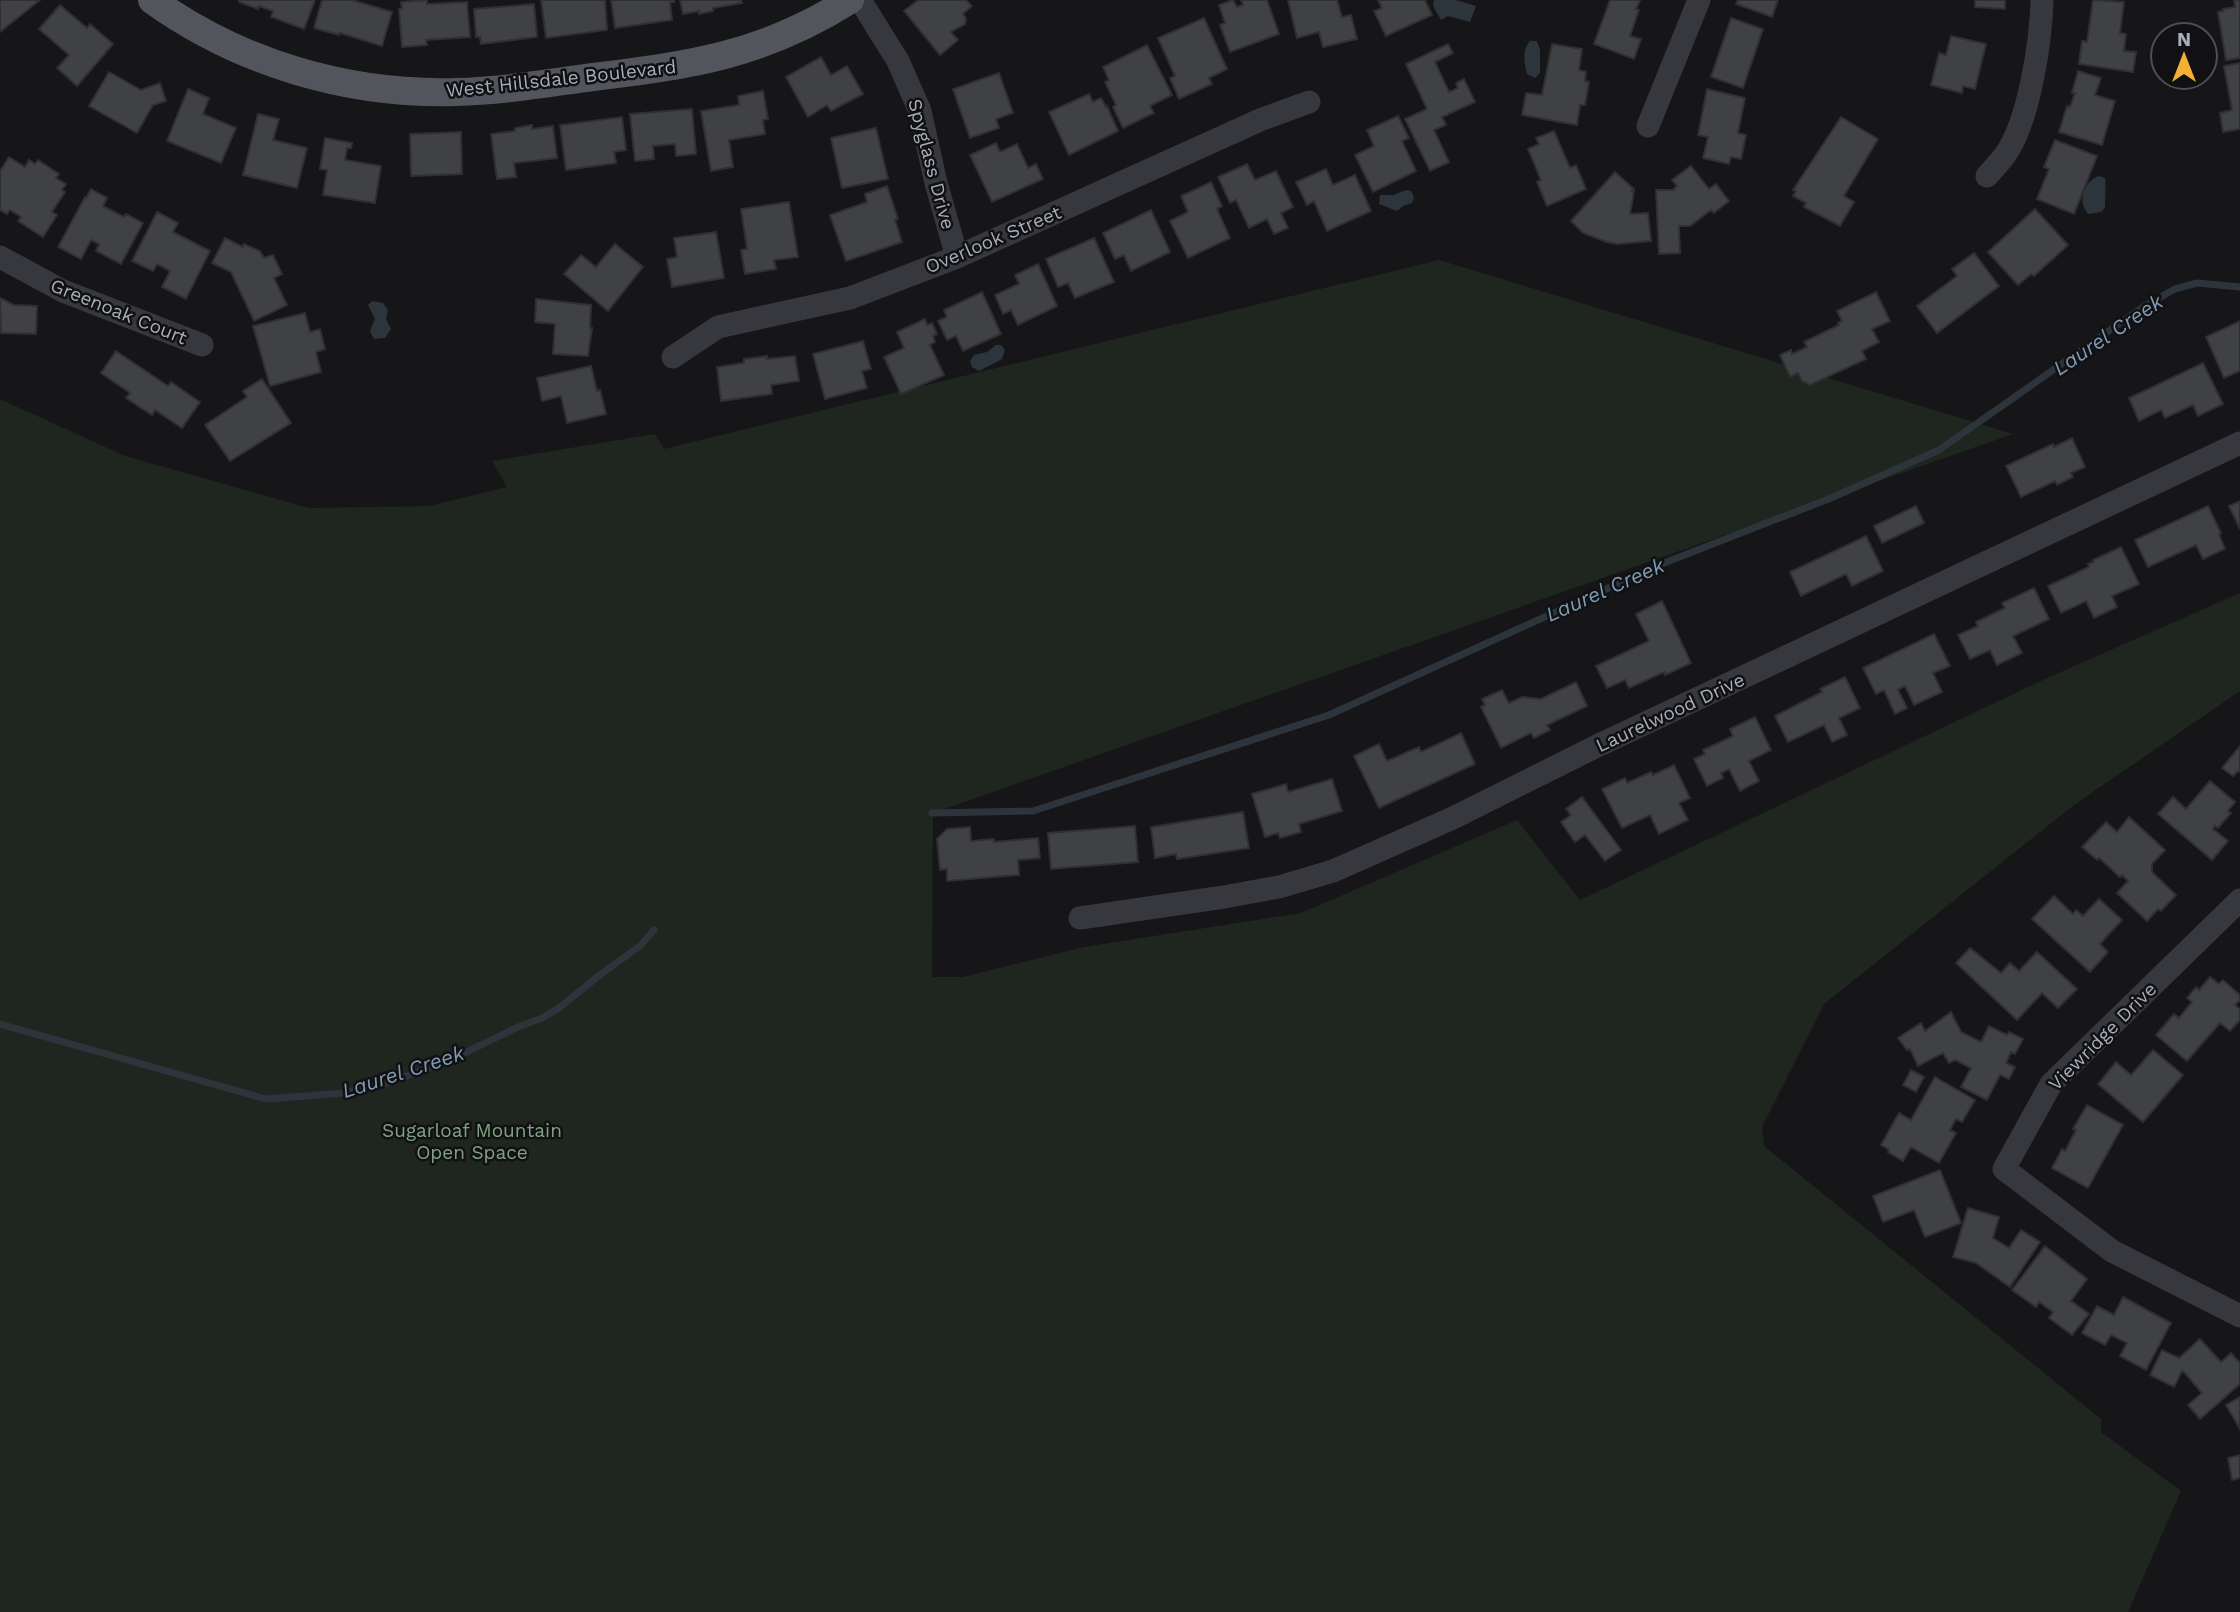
<svg xmlns="http://www.w3.org/2000/svg" width="2240" height="1612" font-family="'Work Sans',sans-serif">
  <style>
    .green { fill: #1e261f }
    .water { fill: #2c353c }
    .lines { fill: none; stroke-linecap: round; stroke-linejoin: round }
    .stream { stroke: #2c353c; stroke-width: 7 }
    .building { fill: #404145; stroke: #303034; stroke-width: 2 }
    .minor { stroke: #37383d; stroke-width: 23 }
    .major { stroke: #53555c; stroke-width: 28 }
    .labels { text-anchor: middle; stroke-width: 5; stroke-linejoin: round; paint-order: stroke }
    .street-label { font-size: 19px; fill: #a8adb8; stroke: #111113 }
    .park-label { font-size: 19px; fill: #7fa381; stroke: #111113 }
    .water-label { font-size: 21px; font-style: italic; fill: #7f9bb3; stroke: #111113 }
  </style>
  <rect width="100%" height="100%" fill="#161618"/>
  <path class="green" d="M1439,260L2013,434L933,813L932,977H963L1084,947L1301,913L1517,820L1580,900L2045,679L2240,593V691L2074,805L1824,1004L1762,1127L1764,1146L2101,1419V1432L2181,1491L2128,1612H0V399L125,456L309,508L429,506L507,487L492,461L655,434L664,449Z"/>
  <path class="water" d="M1434,0H1456L1476,6L1470,22L1448,16L1441,20L1433,6Z
    M1530,41H1537L1540,50V73L1535,78L1527,74C1524,63 1522,50 1530,41Z
    M2098,176L2105,178C2106,183 2105,203 2105,208L2101,212L2088,214C2077,200 2083,184 2098,176Z
    M1406,190L1411,191L1414,197L1412,203L1403,206L1397,211L1379,204L1380,195H1393Z
    M372,301L383,303L388,310L386,319L391,329L385,338L374,339L370,331L375,319L368,305Z
    M996,345H1001L1005,350L1002,359L979,371L972,367L970,361L974,355L987,352Z"/>
  <g class="lines">
    <path class="stream" d="M932,813L1033,811L1329,715L1659,565L1831,498L1939,450L2143,307L2175,289L2197,283L2240,287
      M0,1024L266,1099L344,1093L387,1083L450,1060L518,1027L542,1018L559,1008L601,974L640,946L654,930"/>
  </g>
  <path class="building" d="M0,0H40L0,32Z
    M239,0H315L304,29L271,17L273,11L259,6L258,9L239,2Z
    M322,0H352L392,12L382,46L340,33L339,35L314,28Z
    M427,0V4L467,2L470,37L426,40L427,45L402,47L399,9H402L401,2Z
    M541,0H605L607,30L546,38Z
    M611,0H674V2L670,3L672,20L615,28Z
    M680,0H741L742,3L713,8V11L699,14V11L683,14Z
    M918,0H966L972,6L963,14L966,18L965,24L951,32L958,40L940,55L904,11Z
    M1233,0L1237,7L1243,5L1241,0H1267L1279,34L1230,52L1220,25L1225,23L1219,5Z
    M1288,0H1337L1342,17L1351,15L1357,39L1323,47L1319,32L1297,38Z
    M1378,0H1425L1432,15L1386,36L1374,11L1382,8Z
    M1610,0H1640L1636,9L1639,10L1630,36L1641,39L1634,59L1594,44Z
    M1738,0H1778L1772,17L1736,4Z
    M1975,0H2005V9L1975,7Z
    M2093,0L2124,2L2120,33L2126,34L2124,51L2136,52L2133,72L2079,64L2082,41L2087,42Z
    M2234,0H2240V58L2226,60L2218,12L2223,11V9L2235,7Z
    M534,4L537,37L481,44L480,37H476L474,9Z
    M60,5L87,28L90,24L113,44L77,86L57,68L69,55L39,29Z
    M1204,18L1227,69L1209,78L1212,84L1179,99L1170,78L1175,76L1158,38Z
    M1731,18L1763,29L1743,88L1711,77Z
    M1951,36L1986,44L1975,89L1963,86L1962,93L1931,85L1939,53L1946,55Z
    M1448,44L1453,53L1435,62L1449,92L1458,88L1456,83L1464,79L1475,102L1442,117L1446,125L1434,130L1449,162L1430,171L1405,119L1427,109L1406,64Z
    M1552,44L1582,49L1579,70L1586,72L1585,81L1589,82L1585,105H1580L1577,125L1522,115L1526,93L1542,95Z
    M1147,45L1172,95L1150,106L1154,113L1123,128L1113,107L1116,105L1105,82L1109,80L1103,67Z
    M821,57L831,75L847,66L863,94L831,111L827,105L808,117L786,77Z
    M2240,63V129L2223,132L2220,113L2232,110L2224,66Z
    M2078,71L2101,78L2095,95L2115,101L2102,145L2059,132L2067,106L2070,107L2075,93H2072Z
    M109,72L141,90L160,83L166,101L153,105L137,133L89,106Z
    M999,73L1013,113L996,119L999,128L970,138L953,89Z
    M188,89L209,98L203,114L236,128L221,163L167,141Z
    M1707,89L1745,98L1738,133L1746,135L1741,159L1731,157L1729,164L1703,158L1708,137L1698,135Z
    M763,91L768,119L763,120L765,134L729,140L733,167L711,171L701,111L739,105L738,96Z
    M1089,94L1093,102L1101,98L1106,107L1107,106L1118,131L1069,155L1049,112Z
    M692,109L696,154L676,156L675,144L653,146L654,159L635,161L630,114Z
    M258,114L279,119L273,140L307,148L297,188L243,175Z
    M1398,116L1409,138L1402,141L1416,171L1373,192L1355,155L1374,146L1367,130Z
    M622,117L626,150L614,152L616,163L566,170L560,125Z
    M1841,117L1878,139L1844,196L1854,202L1840,226L1804,207L1806,203L1793,196L1796,191L1793,190Z
    M532,125V129L553,126L557,158L514,163L516,177L497,179L491,134L515,131V128Z
    M876,128L888,179L842,188L831,138Z
    M1554,131L1570,168L1576,165L1586,189L1547,206L1537,182L1541,180L1528,149L1539,144L1536,138Z
    M461,132L462,174L411,176L410,134Z
    M325,138L352,143L351,148H347L345,160L381,166L375,203L323,195L327,170L320,169Z
    M2055,140L2097,156L2074,214L2037,199L2049,169L2044,167Z
    M996,143L1000,152L1017,144L1028,168L1036,164L1043,179L992,202L970,155Z
    M9,157L25,167L29,160L35,164L38,160L59,174L56,178L66,184L62,190L65,192L52,212L57,215L43,237L18,221L21,217L10,210L7,214L0,210V171Z
    M1247,164L1255,180L1276,171L1293,207L1281,213L1288,228L1274,234L1267,219L1249,228L1236,200L1230,203L1218,177Z
    M1691,166L1709,189L1716,184L1729,201L1714,213L1711,210L1690,226H1679L1680,253L1659,254L1656,190H1673L1677,186L1672,180Z
    M1326,169L1333,185L1355,175L1371,211L1327,231L1314,201L1307,205L1296,182Z
    M1615,172L1634,189L1632,191H1634L1630,214L1648,213L1651,241L1617,244L1607,242L1583,233L1571,221Z
    M1211,182L1222,206L1217,209L1230,238L1188,258L1170,221L1188,212L1181,196Z
    M887,186L898,219L895,220L902,242L846,261L830,215L867,202L865,194Z
    M91,189L107,198L103,206L124,217L126,214L143,223L121,264L96,251L99,244L91,240L81,259L58,247L85,197L86,198Z
    M789,202L798,257L774,260L776,269L745,274L741,250L747,249L741,209Z
    M2035,209L2068,245L2034,276L2031,274L2018,285L1988,252Z
    M1151,210L1170,252L1131,271L1124,255L1115,259L1103,233Z
    M157,212L178,223L173,232L210,251L186,299L162,287L170,271L157,264L153,271L132,261Z
    M716,232L724,278L672,287L667,259L677,257L674,238Z
    M225,238L243,247L244,244L260,251L264,258L273,255L282,274L274,278L287,305L254,321L231,272L212,263Z
    M1094,238L1114,282L1075,298L1068,283L1058,287L1046,259Z
    M615,244L643,267L608,311L564,274L581,255L596,267Z
    M1974,253L1999,286L1937,333L1917,306L1957,276L1952,269Z
    M1038,264L1057,306L1018,325L1011,310L1003,314L995,295L1019,284L1015,275Z
    M982,292L1001,334L963,351L956,336L947,340L938,321L947,317L944,310Z
    M1876,292L1890,321L1872,329L1879,342L1862,351L1866,359L1810,385L1802,381L1798,373L1790,377L1780,355L1791,350L1792,354L1807,347L1804,342L1839,325L1838,323L1842,321L1837,311Z
    M0,298L14,305L37,306L36,334L1,333Z
    M536,299L591,305L590,328H592L588,356L553,354L555,324L535,322Z
    M305,313L310,332L320,329L325,349L316,352L321,372L270,386L253,326Z
    M925,319L927,325L932,323L937,334L933,336L935,342L930,345L944,375L901,394L884,357L904,348L897,332Z
    M2240,321V371L2224,378L2206,337Z
    M863,341L871,369L862,371L867,388L825,399L813,354Z
    M116,351L168,386L171,382L200,402L182,428L155,410L152,415L126,398L130,393L101,373Z
    M767,356V359L795,356L799,381L771,385L772,394L721,401L717,367L744,363V359Z
    M2203,363L2223,404L2198,416L2193,405L2165,418L2161,410L2139,421L2129,398Z
    M591,366L597,391L600,390L606,414L567,423L561,396L542,401L537,378Z
    M262,379L291,423L230,461L205,425L247,397L243,391Z
    M2072,438L2085,467L2071,473L2073,477L2057,485L2055,481L2021,497L2006,466L2053,444L2054,447Z
    M2240,501V529L2229,506Z
    M1916,506L1924,523L1882,543L1874,526Z
    M2208,506L2221,533L2219,534L2225,549L2203,559L2196,545L2148,567L2135,540Z
    M1866,536L1883,571L1852,586L1846,574L1801,596L1790,572Z
    M2121,547L2139,584L2112,596L2117,607L2094,618L2086,601L2061,613L2048,586L2089,567L2088,564L2094,562L2093,560Z
    M2034,588L2049,619L2013,636L2022,653L1997,665L1990,650L1970,659L1958,635L1978,626L1976,622L2005,608L2002,603Z
    M1662,601L1691,663L1665,675L1664,672L1629,688L1625,680L1607,688L1596,666L1649,641L1636,614Z
    M1934,634L1950,666L1933,673L1942,692L1914,705L1905,686L1898,690L1907,708L1895,714L1884,690L1876,694L1863,668Z
    M1845,677L1860,708L1839,718L1847,735L1832,742L1824,725L1788,742L1775,716L1822,692L1820,689Z
    M1576,682L1587,706L1547,725L1550,730L1534,738L1531,733L1501,748L1481,707L1485,705L1482,699L1502,690L1509,703L1522,697L1541,699Z
    M1755,717L1771,750L1749,761L1759,781L1740,791L1729,769L1721,773L1723,778L1707,786L1694,759L1705,754L1703,750L1733,736L1730,729Z
    M1461,733L1475,764L1379,808L1354,756L1379,744L1387,761L1419,747L1421,752Z
    M2240,746V772L2238,771L2233,776L2222,768Z
    M1674,765L1690,798L1679,803L1688,820L1659,834L1650,815L1622,828L1602,789L1625,778L1627,783L1651,772L1653,775Z
    M1332,779L1342,811L1299,824L1301,832L1280,838L1278,833L1265,837L1252,794L1286,784L1288,792Z
    M2210,781L2235,802L2228,811L2231,813L2218,828L2215,826L2213,829L2228,841L2212,860L2158,814L2173,797L2186,809Z
    M1582,797L1621,850L1605,861L1585,835L1575,842L1561,822L1571,815L1566,809Z
    M1243,812L1249,848L1177,859L1176,854L1155,858L1151,827Z
    M2129,817L2165,850L2152,864V872L2176,895L2161,911L2158,909L2147,921L2117,893L2128,881L2122,875L2120,877L2099,858L2097,860L2082,847L2106,822L2117,832Z
    M1135,826L1138,862L1051,869L1048,833Z
    M970,827L971,841L994,839V842L1038,838L1040,858L1018,860L1019,875L947,881V869L940,870L937,839L947,829Z
    M2054,896L2073,914L2076,910L2083,916L2099,899L2122,920L2100,944L2108,952L2090,972L2032,919Z
    M1970,948L2001,973L2010,963L2019,971L2037,952L2077,989L2058,1008L2042,993L2017,1020L1956,963Z
    M2210,977L2219,984L2223,980L2240,995V1000L2235,1005L2240,1009V1020L2230,1031L2220,1023L2187,1061L2156,1035L2174,1014L2179,1018L2192,1002L2187,998L2196,987L2199,990Z
    M1951,1012L1961,1032L1981,1042L1989,1026L2007,1035L2009,1032L2023,1039L2015,1054L2011,1052L2006,1063L2015,1067L2009,1079L2000,1075L1987,1100L1961,1087L1971,1068L1955,1060L1949,1063L1943,1053L1918,1066L1910,1049L1907,1050L1898,1038L1921,1023L1925,1031Z
    M2153,1050L2183,1075L2143,1122L2098,1084L2116,1062L2131,1075Z
    M1911,1070L1924,1077L1916,1092L1903,1085Z
    M1935,1077L1975,1100L1962,1122L1956,1119L1950,1130L1956,1133L1939,1163L1911,1147L1903,1161L1888,1152L1889,1150L1881,1145L1899,1113L1911,1120Z
    M2087,1105L2123,1125L2088,1188L2052,1168L2062,1149L2065,1151L2076,1130L2073,1129Z
    M1940,1170L1961,1223L1925,1237L1914,1210L1883,1222L1873,1196Z
    M1968,1208L1999,1217L1993,1238L2009,1248L2021,1230L2040,1242L2010,1287L1976,1263L1953,1257Z
    M2045,1246L2087,1279L2071,1301L2089,1314L2072,1335L2049,1318L2053,1312L2039,1302L2036,1307L2012,1290Z
    M2123,1297L2171,1323L2146,1370L2120,1356L2127,1343L2111,1335L2105,1345L2082,1333L2097,1306L2114,1315Z
    M2200,1339L2221,1362L2231,1353L2240,1363V1384L2200,1419L2188,1405L2202,1393L2184,1372L2182,1371L2174,1387L2150,1375L2162,1350L2179,1358Z
    M2240,1397V1429L2226,1405Z
    M2240,1455V1478L2232,1480L2228,1458Z"/>
  <g class="lines">
    <path class="minor" d="M860,0L898,61L920,111L936,183L957,257
      M1648,126L1699,0
      M1987,176C1993,169 2000,162 2005,155C2029,122 2041,41 2042,0
      M0,257L63,291L202,345
      M673,357L718,327L850,298L957,257L1260,120L1309,102
      M2240,900L2051,1084L2004,1169L2112,1251L2240,1316
      M1080,918L1224,897L1279,887L1333,871L1453,818L1597,746L2240,443"/>
    <path class="major" d="M152,0C240,63 347,95 456,92C502,91 548,83 593,77C692,65 763,55 850,0"/>
  </g>
  <g class="labels">
    <g class="street-label">
      <text transform="translate(561 78) rotate(-6)" y="7">West Hillsdale Boulevard</text>
      <text transform="translate(932 164) rotate(75)" y="7">Spyglass Drive</text>
      <text transform="translate(993 239) rotate(-23)" y="7">Overlook Street</text>
      <text transform="translate(119 311) rotate(22)" y="7">Greenoak Court</text>
      <text transform="translate(1670 712) rotate(-25)" y="7">Laurelwood Drive</text>
      <text transform="translate(2102 1036) rotate(-45)" y="7">Viewridge Drive</text>
    </g>
    <g class="park-label">
      <text x="472" y="1137">Sugarloaf Mountain<tspan x="472" dy="22">Open Space</tspan></text>
    </g>
    <g class="water-label">
      <text transform="translate(2108 335) rotate(-34)" y="7">Laurel Creek</text>
      <text transform="translate(1605 590) rotate(-24)" y="7">Laurel Creek</text>
      <text transform="translate(403 1072) rotate(-18)" y="7">Laurel Creek</text>
    </g>
  </g>
  <g transform="translate(2184 56)"><circle r="33" fill="#111113" stroke="#4d4f55" stroke-width="2"/>
  <path d="M0-5L12 26L0 18L-12 26Z" fill="#f2b134"/>
  <text y="-10" font-size="19" font-weight="bold" text-anchor="middle" fill="#a8adb8">N</text>
  </g>
</svg>
